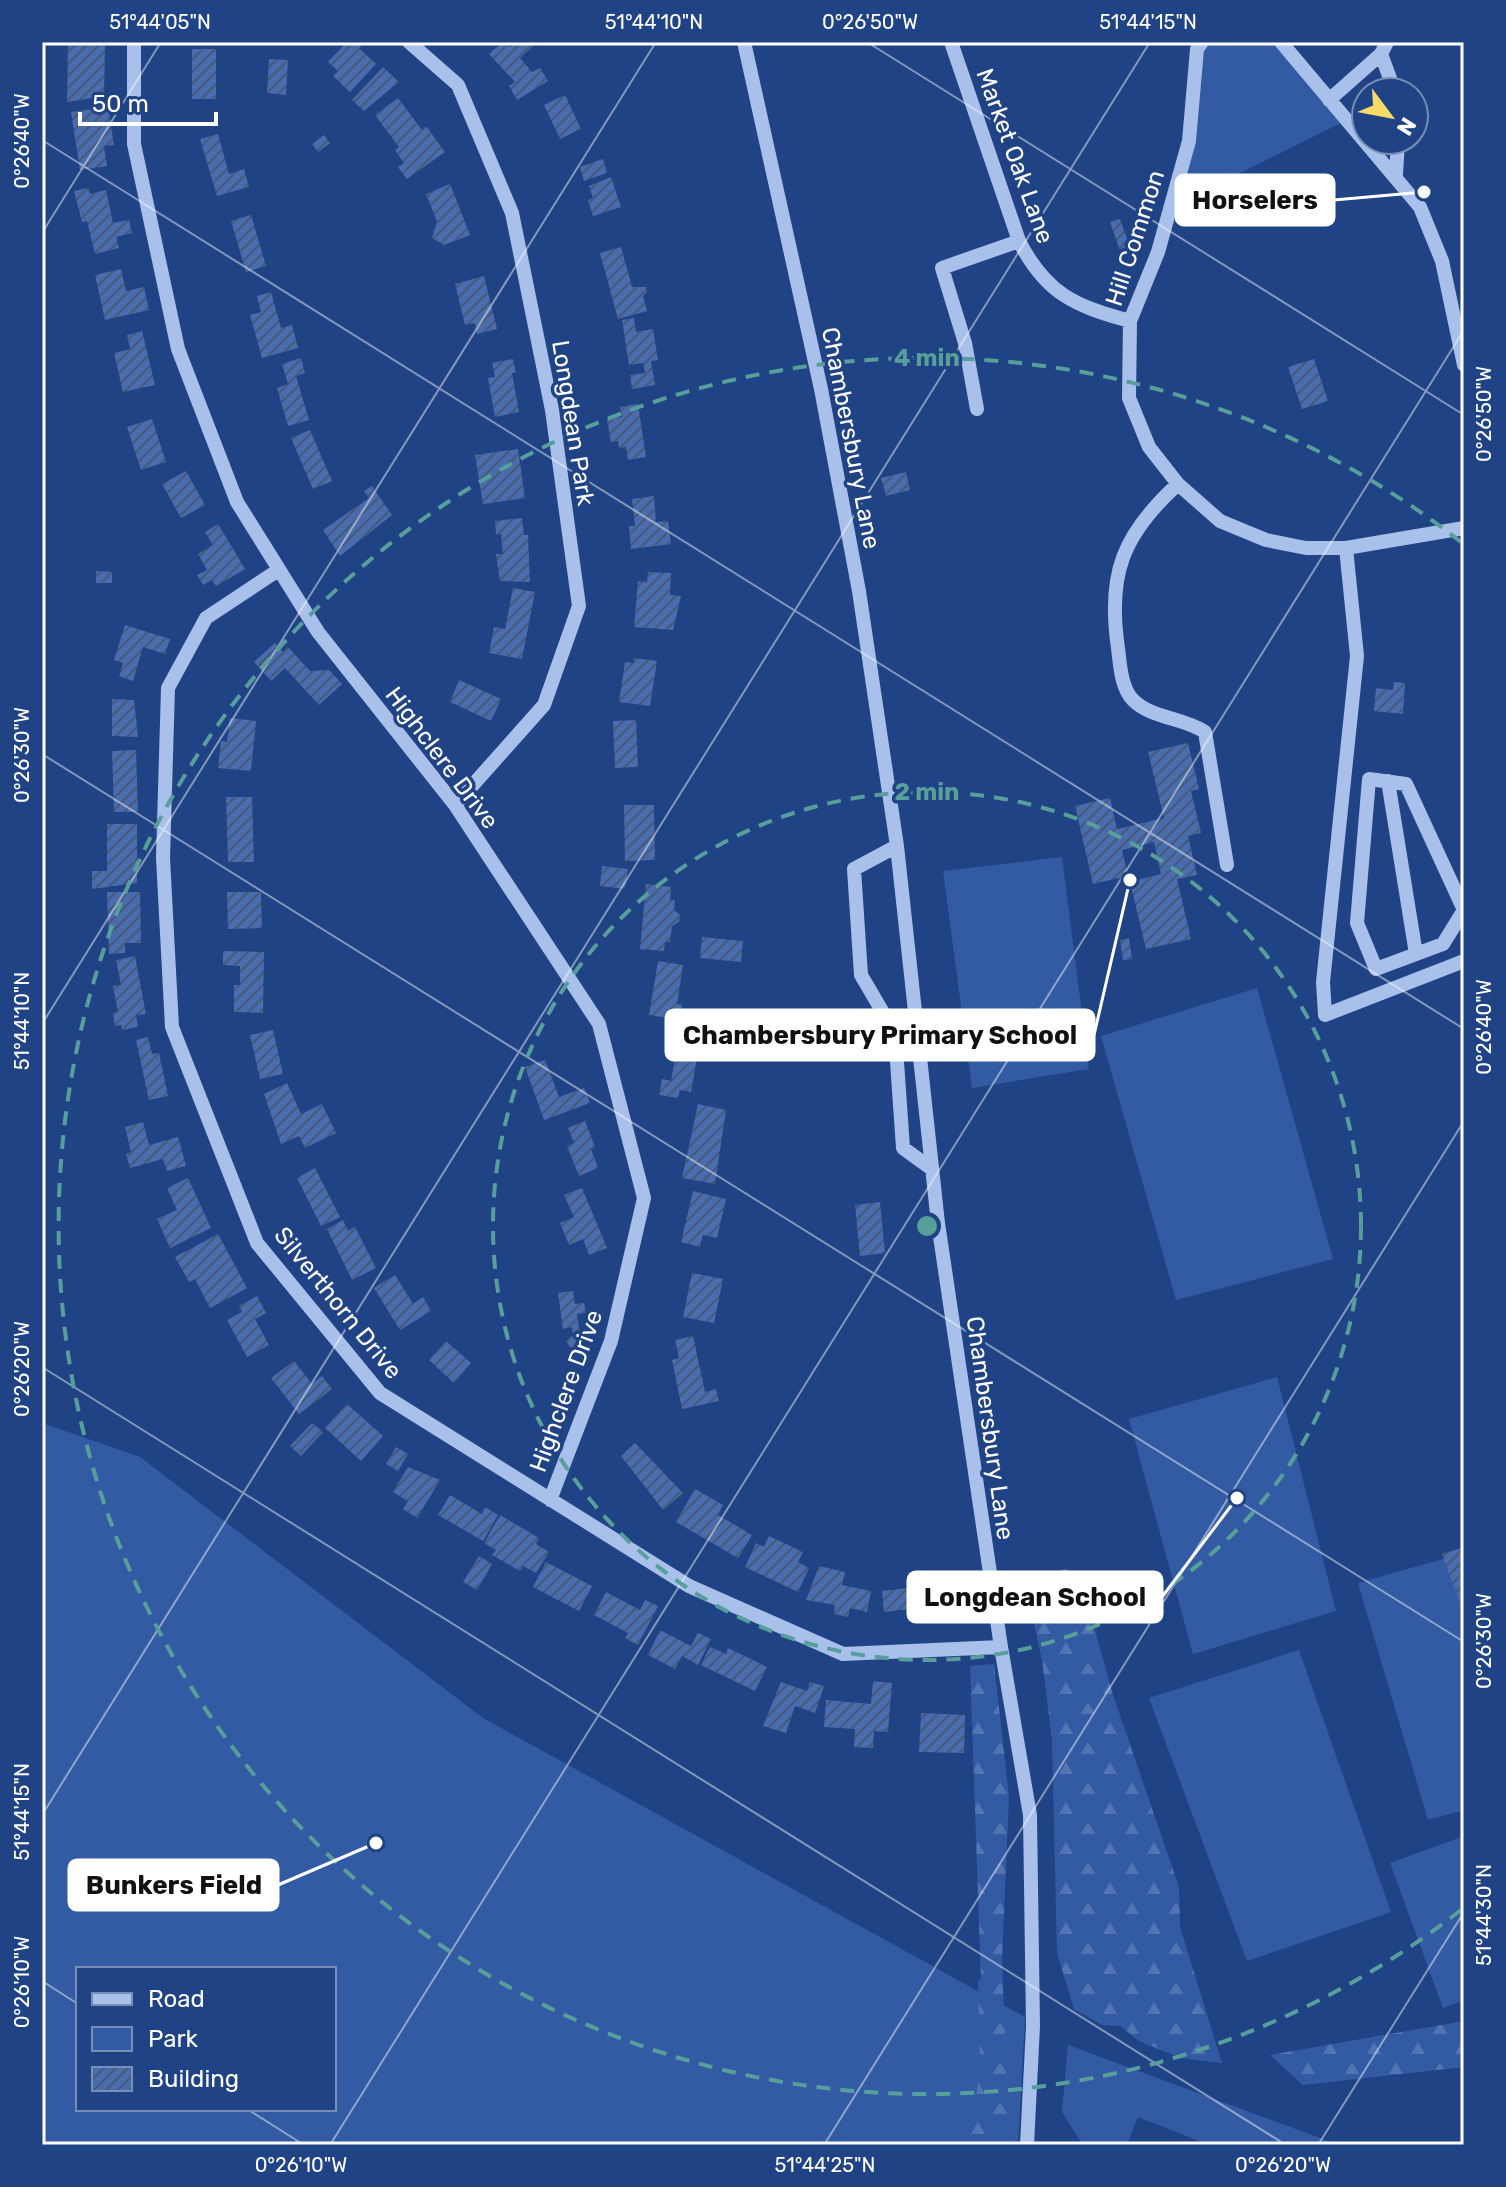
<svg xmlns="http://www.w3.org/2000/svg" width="1506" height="2187" font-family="Rubik,sans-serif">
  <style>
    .green { fill: #335ba3; fill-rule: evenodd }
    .forest { fill: url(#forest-firs) }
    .building { fill: url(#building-hatch) }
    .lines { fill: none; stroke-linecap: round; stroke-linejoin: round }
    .minor { stroke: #a8c0ea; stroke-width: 14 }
    .ticks { fill: none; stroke: #fff; stroke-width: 2; stroke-opacity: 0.45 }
    .ring { fill: none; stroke: #579f9a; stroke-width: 4; stroke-dasharray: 14 10 }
    .labels { text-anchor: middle; stroke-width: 7; stroke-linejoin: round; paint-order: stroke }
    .street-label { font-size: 24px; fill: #fff; stroke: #204385 }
    .centre { fill: #579f9a; stroke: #204385; stroke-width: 4 }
    .ring-label { font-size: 24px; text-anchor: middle; font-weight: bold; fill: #579f9a; stroke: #204385; stroke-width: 7; stroke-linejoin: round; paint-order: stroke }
    .leader { fill: none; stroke: #fff; stroke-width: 3 }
    .callout-dot { fill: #fff; stroke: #204385; stroke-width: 3 }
    .callout { fill: #fff; stroke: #fff; stroke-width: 3 }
    .callout-label { font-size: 26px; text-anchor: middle; font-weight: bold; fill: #111 }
    .neatline { fill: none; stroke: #fff; stroke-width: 3 }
    .ticks-label { font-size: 20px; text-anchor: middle; fill: #fff }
  </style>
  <defs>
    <pattern id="forest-firs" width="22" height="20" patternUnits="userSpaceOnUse" patternTransform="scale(2)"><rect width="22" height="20" fill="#335ba3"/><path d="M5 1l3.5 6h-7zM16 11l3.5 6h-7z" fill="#5274b1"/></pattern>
    <pattern id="building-hatch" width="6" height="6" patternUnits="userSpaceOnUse" patternTransform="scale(2)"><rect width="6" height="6" fill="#486cae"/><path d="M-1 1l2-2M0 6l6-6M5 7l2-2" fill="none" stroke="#4a5973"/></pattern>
  </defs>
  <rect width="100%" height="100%" fill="#204385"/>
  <path class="green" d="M1202,42H1281L1347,120L1170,208Z
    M1062,857L1089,1069L972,1088L943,871Z
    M1257,988L1333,1259L1176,1300L1101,1036Z
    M1277,1377L1336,1611L1193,1654L1129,1419Z
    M42,1423L140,1457L483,1718L1025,2017L1018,2145H42ZM78,1969H334V2109H78Z
    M1464,1553V1810L1428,1820L1358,1583Z
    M1299,1650L1391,1912L1247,1961L1149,1698Z
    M1464,1836V2000L1443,2008L1390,1863Z
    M1068,2045L1339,2145H1209L1138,2117L1127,2144H1082L1062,2112Z"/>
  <path class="forest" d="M1065,1569L1074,1573L1082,1584L1113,1695L1179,1887L1180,1927L1222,2063L1180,2058L1139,2041L1120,2026L1102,2025L1074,2009L1057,1953L1052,1740L1042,1660L1029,1600L1051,1573Z
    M994,1664L1009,1796L1002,1959L1009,2145H951C990,2120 978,2022 978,1979L981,1980L970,1666Z
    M1464,2021V2067L1303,2085L1270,2055Z"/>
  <path class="building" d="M347,42H358L362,46L359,48L376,64L350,92L333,76L338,71L328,62Z
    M503,42L510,47L516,42H537L520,58L532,72L540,68L548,81L517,100L509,86L515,82L489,54Z
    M68,43L105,44L104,96L67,102Z
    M192,49H216V99H192Z
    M269,59L288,60L286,95L267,93Z
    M383,67L399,82L364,111L352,100Z
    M565,95L581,129L560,139L544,105Z
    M398,98L422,130L426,126L445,152L407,179L398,167L404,163L395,150L399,147L375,115Z
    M108,107L114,145L104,146L107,166L80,170L71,112Z
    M218,134L229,174L244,169L249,187L217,196L200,139Z
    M324,135L330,143L318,152L312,144Z
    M603,159L607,173L584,181L580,167Z
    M611,177L621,207L593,216L588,200L593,198L589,186Z
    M450,184L470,235L444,245L432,238L437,221L426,194Z
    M88,188L90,194L106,190L113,223L129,220L132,233L116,237L119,248L95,254L87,221L82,222L74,191Z
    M251,215L266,266L246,272L231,221Z
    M1120,219L1130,247L1120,251L1110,222Z
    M621,247L632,287H646L647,292L643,296L647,311L618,319L600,253Z
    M121,269L126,291L144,287L149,310L105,320L95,275Z
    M484,276L497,329L477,334L475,323L465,325L455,284Z
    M271,292L281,328L292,325L298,348L262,358L250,315L261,312L257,296Z
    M634,318L636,332L653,329L658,360L651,361L655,385L632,389L630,375L645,373L643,363L629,365L622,320Z
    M142,331L155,385L123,392L114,353L130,349L127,335Z
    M301,358L305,373L296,376L309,420L288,426L277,388L288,384L282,364Z
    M513,359L516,373H512L519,412L495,417L488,378L495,377L492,363Z
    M1314,359L1328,401L1302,409L1288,367Z
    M638,404L646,457L628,460L626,447L619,448L618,441L611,442L607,419L622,417L620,407Z
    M152,419L166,462L141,470L127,427Z
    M310,430L332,481L313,489L291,438Z
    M518,449L525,498L483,504L475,455Z
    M186,471L205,505L181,518L162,484Z
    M906,472L910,490L886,496L881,478Z
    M372,486L392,515L340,556L323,530L369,498L364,491Z
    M654,496L656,522L668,521L671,544L631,549L629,526H635L632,499Z
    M522,518L524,535H528L530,582L500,581L496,554H503L501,534L496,535L495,521Z
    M218,524L245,569L216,586L212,580L203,585L197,575L207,570L198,554L213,545L205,532Z
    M96,571L112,572V583H96Z
    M648,572L671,573L670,595L681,596L673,630L634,627L638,581L647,582Z
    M513,588L535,592L522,659L489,653L494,627L505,629Z
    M125,625L170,639L165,654L143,647L133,681L119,676L123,663L114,660Z
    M275,643L283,652L288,647L310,671L329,670L342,684L319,705L285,668L271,681L254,662Z
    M634,658L657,661L650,706L619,702L625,662L634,663Z
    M459,680L501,699L491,721L450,702Z
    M1394,682L1405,683L1403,714L1374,711L1376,688L1393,690Z
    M112,699L134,700L138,737L112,736Z
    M230,718L256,721L251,771L218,768L221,741L227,742Z
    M636,720L638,767L615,768L613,721Z
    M1188,743L1199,789L1191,791L1201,833L1188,836L1197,875L1177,879L1191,939L1146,949L1130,882L1161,874L1154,842L1122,850L1128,876L1093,884L1075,806L1110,798L1117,829L1164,818L1148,752Z
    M136,750L138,812H114L112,751Z
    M226,797H252L254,862H228Z
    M624,805H654L655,860L625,861Z
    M107,824H137V883L92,889V871H107Z
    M602,866L628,869L625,889L600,886Z
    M646,884L671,887L670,900H675L674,910L680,915L679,922L672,926L670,942H665L664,951L640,949Z
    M107,892H140L141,943H125V953L109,954Z
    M227,892H261L262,928L228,929Z
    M702,937L743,941L741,962L700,958Z
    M1129,938L1132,959L1123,960L1120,940Z
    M223,951L264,952L263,1013L234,1012V985H240V966L223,965Z
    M135,956L146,1014L136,1015L138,1027L122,1030L121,1025L115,1026L113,1013L118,1012L113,986L121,985L116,960Z
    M658,961L683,965L677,1004L682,1005L680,1020L649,1015Z
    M681,1025L702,1029L691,1092L680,1090L678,1098L659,1095L662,1079L671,1081Z
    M273,1030L283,1074L260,1079L250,1035Z
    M148,1037L152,1054L159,1053L168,1096L149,1100L136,1040Z
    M545,1060L559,1097L584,1088L590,1103L544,1120L525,1067Z
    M287,1083L301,1114L322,1104L336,1133L305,1148L299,1136L281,1144L264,1094Z
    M698,1104L726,1110L715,1184L682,1178Z
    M585,1121L595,1147L591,1149L598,1168L579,1176L567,1146L574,1143L568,1128Z
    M143,1122L149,1145L178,1137L186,1166L167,1171L163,1159L130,1168L126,1154L131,1152L125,1127Z
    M315,1168L340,1217L321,1226L297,1178Z
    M188,1178L211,1228L170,1248L157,1219L177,1210L167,1188Z
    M582,1188L607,1248L589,1255L583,1239L569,1245L560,1223L574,1217L564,1195Z
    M693,1191L726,1199L717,1238L703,1235L700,1247L681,1242Z
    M880,1202L885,1253L860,1256L855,1205Z
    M343,1220L348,1231L355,1227L376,1268L352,1280L327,1229Z
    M218,1234L247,1288L210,1308L195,1279L189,1282L175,1257Z
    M692,1273L723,1279L714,1323L683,1317Z
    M395,1275L413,1304L423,1297L431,1311L400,1330L374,1288Z
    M573,1291L575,1304L584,1303L586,1313L577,1314L579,1328L588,1340L574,1352L566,1341L573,1335L572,1327L563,1329L558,1293Z
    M257,1296L266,1313L255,1319L269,1345L247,1357L227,1320L242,1312L239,1306Z
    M693,1336L705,1392L716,1389L719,1401L682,1409L672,1360L679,1358L675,1340Z
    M446,1341L471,1363L454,1383L429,1360Z
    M294,1361L312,1384L322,1376L332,1389L299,1414L271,1378Z
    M347,1404L383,1436L361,1461L325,1428Z
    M312,1423L323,1432L301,1456L290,1446Z
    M635,1443L683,1493L663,1510L621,1456Z
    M396,1447L408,1454L398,1471L386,1464Z
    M408,1467L440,1480L417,1518L403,1509L408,1501L393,1492Z
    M695,1489L723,1505L718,1515L752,1535L738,1558L676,1522Z
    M450,1495L482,1514L485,1507L498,1515L483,1541L438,1515Z
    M500,1515L539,1538L536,1544L549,1552L536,1573L523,1566L520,1571L492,1555L496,1550L484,1543Z
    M769,1536L803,1552L798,1562L809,1568L798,1592L745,1567L756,1543L764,1547Z
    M1464,1547V1615L1442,1554Z
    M479,1556L492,1564L477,1590L463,1582Z
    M546,1562L592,1586L579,1611L533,1587Z
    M819,1566L845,1572L842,1585L871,1591L867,1612L850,1608L848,1617L834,1614L835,1605L806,1600Z
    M943,1584L945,1605L884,1612L882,1591Z
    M606,1592L640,1610L645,1600L658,1606L638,1645L625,1638L628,1633L594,1615Z
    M660,1630L691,1646L698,1633L711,1639L698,1665L682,1656L675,1669L648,1655Z
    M710,1647L726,1654L728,1648L767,1667L755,1691L701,1665Z
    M873,1681L892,1683L888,1732L874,1731L873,1748L854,1747L855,1729L824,1727L826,1700L871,1704Z
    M781,1682L807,1691L810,1682L824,1686L815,1713L795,1706L786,1733L763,1726Z
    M921,1713L965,1715L964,1753L919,1752Z"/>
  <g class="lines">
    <path class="minor" d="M134,42V144L178,349L237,502L318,632L455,805L599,1024L644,1198L611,1341L550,1500
      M409,42L458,85L512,213L552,410L579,606L544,705L455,805
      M744,42L821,389L859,591L897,846L938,1223L1001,1647L1030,1815L1033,2026L1027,2145
      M951,42L1019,241C1046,294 1075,306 1130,321
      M1202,42L1197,49L1189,141L1158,252L1130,321L1129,398L1149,447L1178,484L1220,521L1266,540L1306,548H1346L1464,528
      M1281,42L1420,207L1442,261L1464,365
      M1381,54L1395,92
      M1329,100L1381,54L1387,42
      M1396,175L1398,140
      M977,409L965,343L942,268L1019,241
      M1178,484C1123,534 1107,574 1118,648C1120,664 1121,688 1133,700C1152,719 1183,717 1205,732L1227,865
      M1346,548L1357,656L1323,982L1325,1015L1464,961
      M277,571L206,618L168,688L163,858L172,1027L257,1243L380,1393L689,1586L843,1654L1001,1647
      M1369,779L1406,784L1464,910L1443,944L1376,969L1357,923Z
      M1388,781L1416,954
      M897,846L854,869L861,975L895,1033L903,1148L932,1169"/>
  </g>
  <path class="ticks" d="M867,42L1464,415M42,140L1464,1029M42,233L161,42M42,754L1464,1642M42,1024L656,42M42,1367L1286,2145M42,1815L1150,42M42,1981L78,2004M247,2109L304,2145M330,2145L1464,330M824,2145L1464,1121M1318,2145L1464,1912"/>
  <g class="ring">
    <circle cx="927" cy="1226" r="434"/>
    <path d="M1461 1910A868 868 0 1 1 1461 542"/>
  </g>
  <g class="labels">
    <g class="street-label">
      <text transform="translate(1015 156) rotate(70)" y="8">Market Oak Lane</text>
      <text transform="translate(1135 238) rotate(-72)" y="8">Hill Common</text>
      <text transform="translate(573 423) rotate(81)" y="8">Longdean Park</text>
      <text transform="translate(851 438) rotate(79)" y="8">Chambersbury Lane</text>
      <text transform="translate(442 758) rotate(53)" y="8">Highclere Drive</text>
      <text transform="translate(338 1303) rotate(51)" y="8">Silverthorn Drive</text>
      <text transform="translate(566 1391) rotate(-70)" y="8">Highclere Drive</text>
      <text transform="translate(990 1428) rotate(82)" y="8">Chambersbury Lane</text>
    </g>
  </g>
  <circle cx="927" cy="1226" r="12" class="centre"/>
  <g class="ring-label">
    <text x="927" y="366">4 min</text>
    <text x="927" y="800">2 min</text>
  </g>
  <path class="leader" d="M1424 192L1334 200M1130 880L1094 1035M1237 1498L1162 1597M376 1843L278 1885"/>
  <g class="callout-dot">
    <circle cx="1424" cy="192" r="8"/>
    <circle cx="1130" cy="880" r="8"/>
    <circle cx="1237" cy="1498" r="8"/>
    <circle cx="376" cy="1843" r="8"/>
  </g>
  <g class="callout">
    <rect x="1176" y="175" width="158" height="50" rx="8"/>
    <rect x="666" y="1010" width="428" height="50" rx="8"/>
    <rect x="908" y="1572" width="254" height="50" rx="8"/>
    <rect x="69" y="1860" width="209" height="50" rx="8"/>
  </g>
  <g class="callout-label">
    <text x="1255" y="209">Horselers</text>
    <text x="880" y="1044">Chambersbury Primary School</text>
    <text x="1035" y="1606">Longdean School</text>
    <text x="174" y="1894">Bunkers Field</text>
  </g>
  <rect width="1506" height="2187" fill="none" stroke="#204385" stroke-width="88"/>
  <rect x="76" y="1967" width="260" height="144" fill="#204385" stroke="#798eb6" stroke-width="2"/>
  <rect x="92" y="1993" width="40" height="12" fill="#a8c0ea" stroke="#798eb6" stroke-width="2"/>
  <text x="148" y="2007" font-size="24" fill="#ffffff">Road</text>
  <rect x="92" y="2027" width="40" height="24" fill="#335ba3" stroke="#798eb6" stroke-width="2"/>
  <text x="148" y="2047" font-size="24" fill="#ffffff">Park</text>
  <rect x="92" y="2067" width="40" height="24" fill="url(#building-hatch)" stroke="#798eb6" stroke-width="2"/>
  <text x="148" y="2087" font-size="24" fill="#ffffff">Building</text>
  <g transform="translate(1390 116) rotate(122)"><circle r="38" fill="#204385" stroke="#798eb6" stroke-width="2"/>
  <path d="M0-6L14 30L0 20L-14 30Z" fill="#f7db69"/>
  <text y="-12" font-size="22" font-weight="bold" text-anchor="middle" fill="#ffffff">N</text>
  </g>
  <path d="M80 112v12h136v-12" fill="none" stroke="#ffffff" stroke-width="4"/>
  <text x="92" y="112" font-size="24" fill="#ffffff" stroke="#204385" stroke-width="6" paint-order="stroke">50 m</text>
  <rect x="44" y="44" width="1418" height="2099" class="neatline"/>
  <g class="ticks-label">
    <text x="160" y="29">51°44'05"N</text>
    <text x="654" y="29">51°44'10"N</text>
    <text x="870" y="29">0°26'50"W</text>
    <text x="1148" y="29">51°44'15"N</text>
    <text transform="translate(22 141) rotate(-90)" y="7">0°26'40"W</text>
    <text transform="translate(1484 414) rotate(-90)" y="7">0°26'50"W</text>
    <text transform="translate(22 755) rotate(-90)" y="7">0°26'30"W</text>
    <text transform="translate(22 1021) rotate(-90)" y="7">51°44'10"N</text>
    <text transform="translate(1484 1027) rotate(-90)" y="7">0°26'40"W</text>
    <text transform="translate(22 1369) rotate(-90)" y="7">0°26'20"W</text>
    <text transform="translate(1484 1641) rotate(-90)" y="7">0°26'30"W</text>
    <text transform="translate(22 1812) rotate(-90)" y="7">51°44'15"N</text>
    <text transform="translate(1484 1915) rotate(-90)" y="7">51°44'30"N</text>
    <text transform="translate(22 1982) rotate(-90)" y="7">0°26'10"W</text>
    <text x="301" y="2172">0°26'10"W</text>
    <text x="825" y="2172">51°44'25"N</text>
    <text x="1283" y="2172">0°26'20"W</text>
  </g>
</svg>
